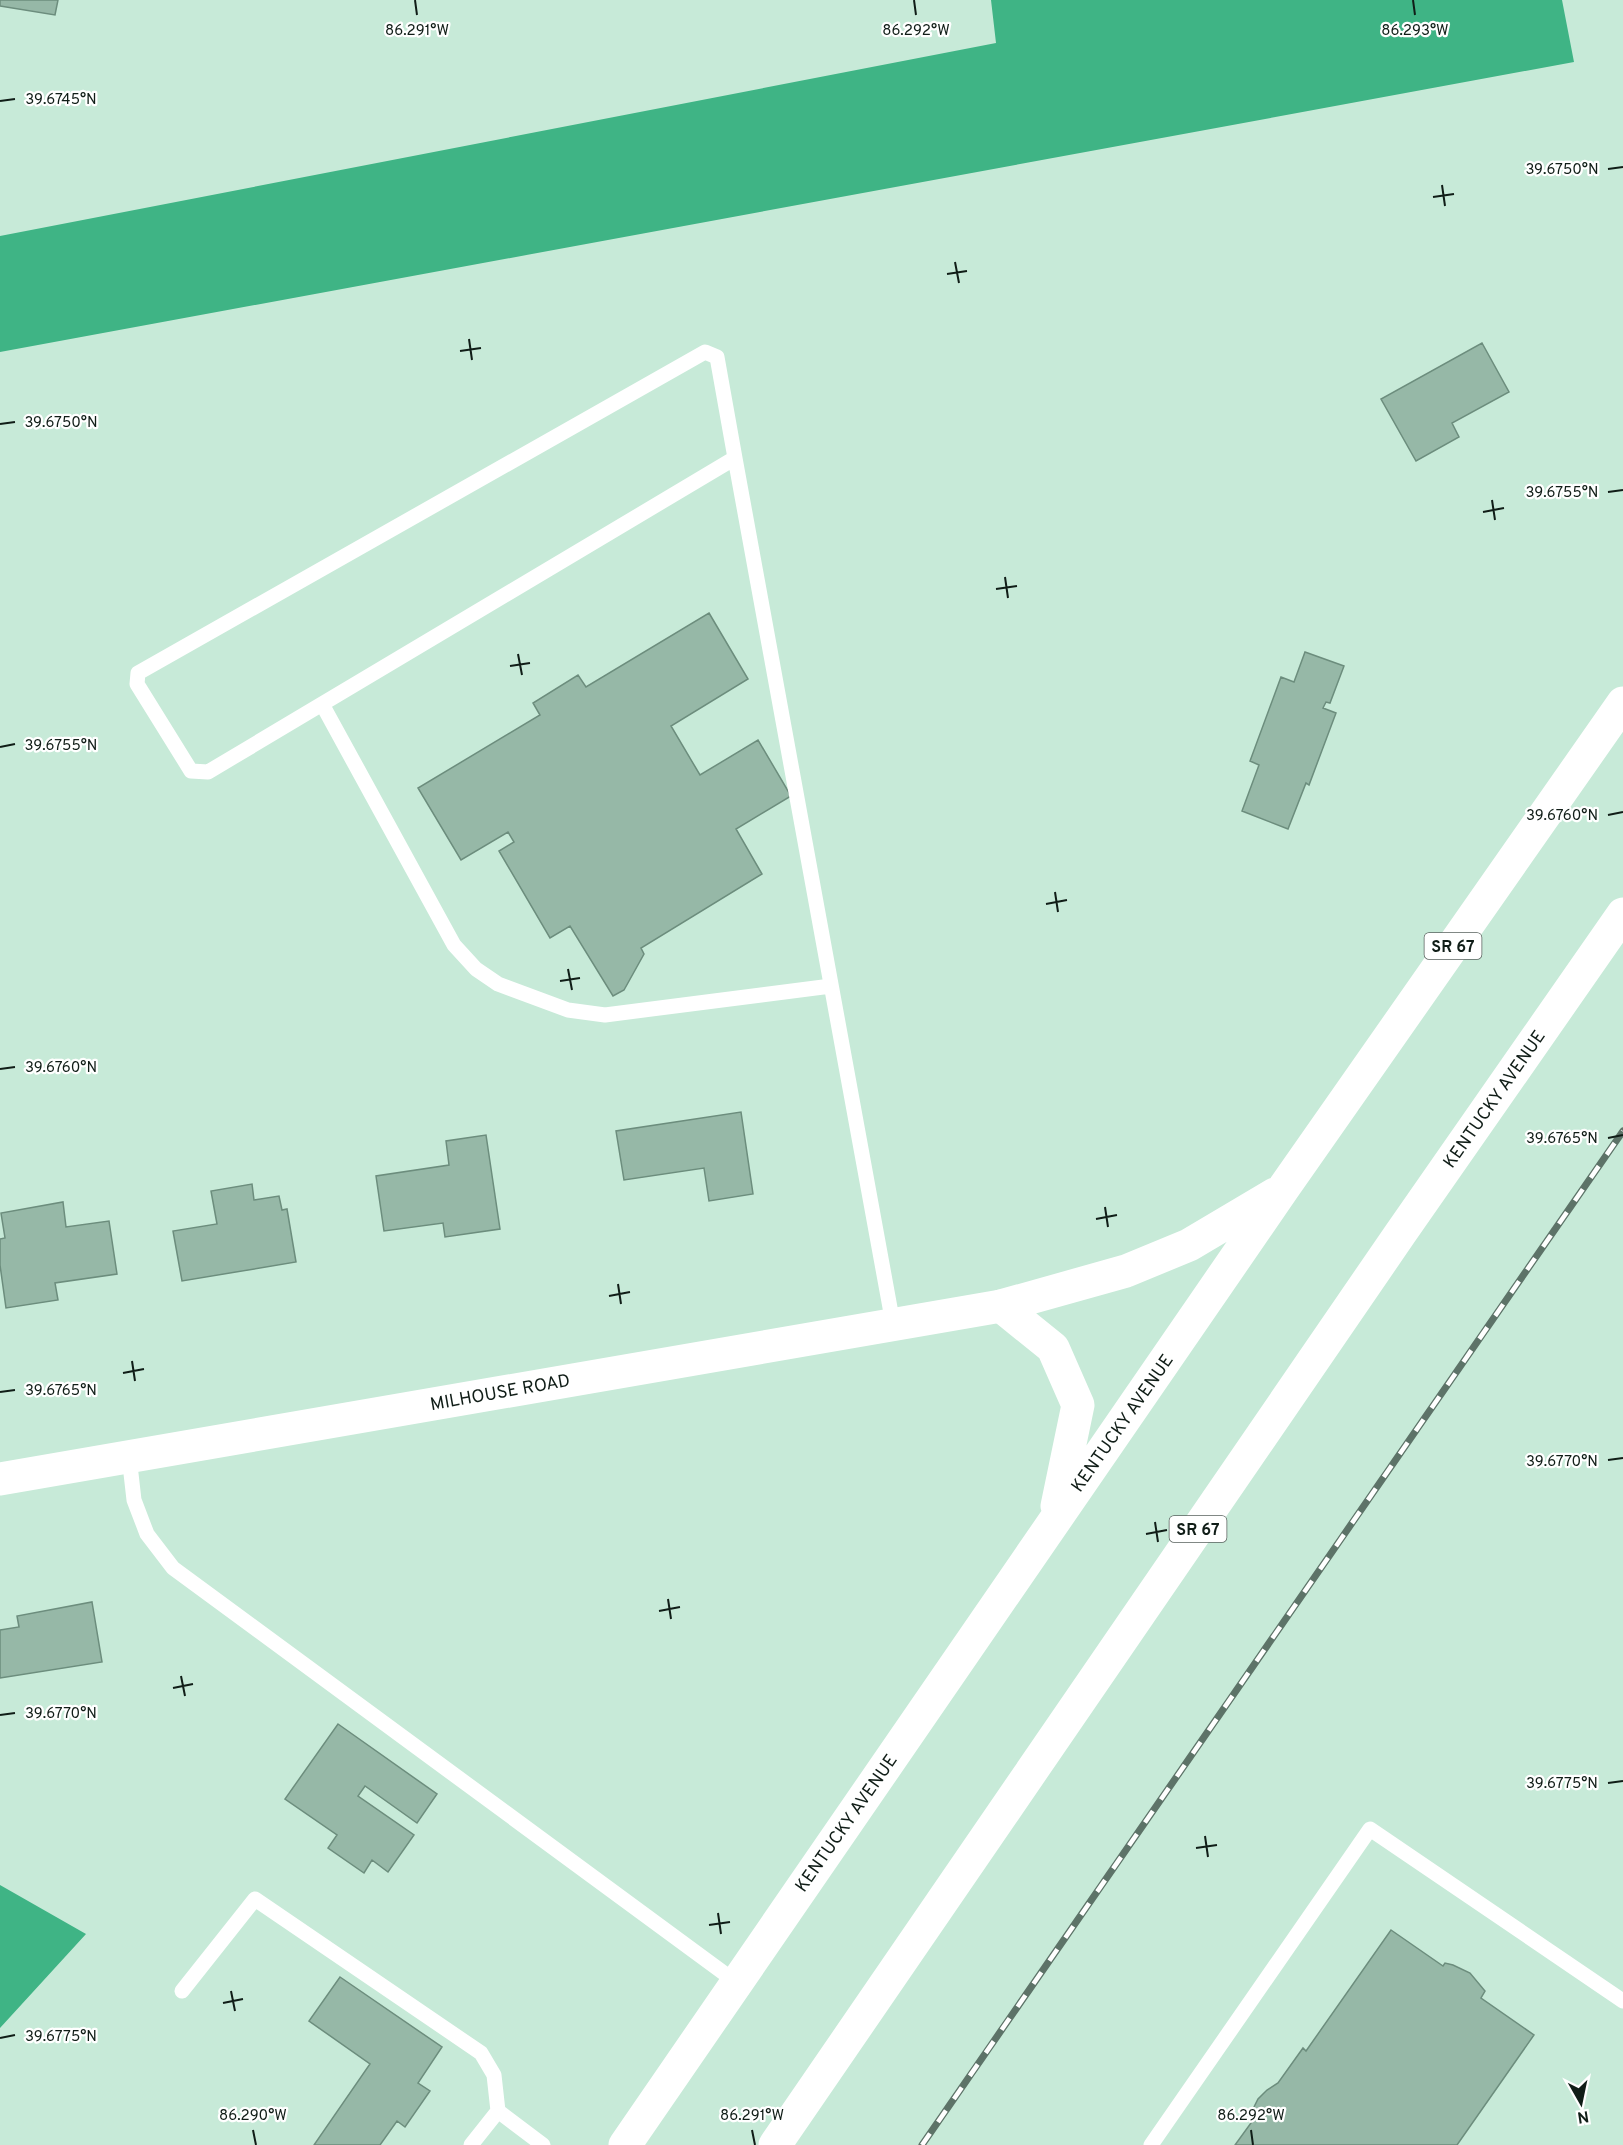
<svg xmlns="http://www.w3.org/2000/svg" width="1623" height="2145" font-family="Overpass,sans-serif">
  <style>
    .forest { fill: #3fb485 }
    .building { fill: #96b8a7; stroke: #6c8d7d; stroke-width: 1.5 }
    .lines { fill: none; stroke-linecap: round; stroke-linejoin: round }
    .lane { stroke: #fff; stroke-width: 15 }
    .secondary { stroke: #fff; stroke-width: 33 }
    .primary { stroke: #fff; stroke-width: 33 }
    .rail-casing { stroke: #5d7368; stroke-width: 7 }
    .rail { stroke: #fff; stroke-width: 4.5; stroke-dasharray: 14; stroke-linecap: butt }
    .ticks { fill: none; stroke: #101d17; stroke-width: 2 }
    .labels { text-anchor: middle; stroke-width: 4.5; stroke-linejoin: round; paint-order: stroke }
    .shield { fill: #fff; stroke: #58615d; stroke-width: 1.5 }
    .shield-label { font-size: 16px; font-weight: bold; fill: #101d17 }
    .street-label { font-size: 18px; fill: #101d17; stroke: #fff }
    .ticks-label { font-size: 15px; text-anchor: middle; fill: #101d17; stroke: #fff; stroke-width: 4.5; stroke-linejoin: round; paint-order: stroke }
  </style>
  <rect width="100%" height="100%" fill="#c7ead8"/>
  <path class="forest" d="M991,0H1562L1574,62L0,352V236L996,43Z
    M0,1885L86,1934L0,2028Z"/>
  <path class="building" d="M0,0H58L55,15L0,6Z
    M1482,343L1509,392L1452,423L1459,437L1416,461L1381,399Z
    M709,613L748,679L671,726L700,775L758,740L791,796L736,829L762,874L641,948L644,954L624,990L613,996L570,926L550,938L499,851L514,842L508,832L461,860L418,788L540,715L533,703L578,675L586,687Z
    M1305,652L1344,666L1330,703L1326,702L1323,708L1336,713L1309,785L1306,783L1288,829L1242,811L1259,765L1250,761L1281,677L1294,682Z
    M741,1112L753,1194L709,1201L704,1168L624,1180L616,1131Z
    M486,1135L500,1229L445,1237L443,1223L384,1231L376,1176L449,1165L446,1141Z
    M252,1184L254,1200L279,1196L282,1210L287,1209L296,1262L182,1281L173,1231L217,1224L211,1191Z
    M63,1202L66,1227L109,1221L117,1274L55,1283L58,1300L6,1308L0,1265V1239L5,1238L1,1213Z
    M92,1602L102,1662L0,1678V1630L19,1627L17,1616Z
    M338,1724L437,1794L417,1823L365,1786L358,1796L414,1835L388,1872L372,1860L364,1873L328,1848L337,1835L285,1799Z
    M1391,1930L1443,1966L1445,1963L1453,1965L1470,1973L1485,1991L1481,1998L1534,2035L1457,2145H1235L1251,2123L1252,2111L1258,2099L1267,2090L1278,2083L1303,2048L1306,2051Z
    M340,1977L442,2047L418,2083L430,2091L405,2127L397,2121L380,2145H314L370,2064L309,2021Z"/>
  <g class="lines">
    <path class="lane" d="M735,458L208,772L191,771L137,684L138,673L705,352L717,357L735,458L893,1324
      M322,704L454,945L476,969L498,984L568,1010L605,1015L831,986
      M129,1456L134,1500L147,1534L173,1568L736,1982
      M182,1991L255,1899L481,2053L494,2075L498,2111L543,2145
      M471,2145L498,2111
      M1151,2145L1370,1829L1623,2001"/>
    <path class="secondary" d="M0,1479L1001,1306"/>
    <path class="primary" d="M1001,1306L1126,1271L1189,1245L1275,1194
      M1001,1306L1053,1348L1078,1405L1057,1506
      M625,2145L1283,1189L1623,703
      M775,2145L1400,1234L1623,914"/>
    <g class="rail-casing">
      <path id="rail" d="M922,2145L1623,1131"/>
    </g>
    <use href="#rail" class="rail"/>
  </g>
  <path class="ticks" d="M415,0L417,15M914,0L916,15M1413,0L1415,15M0,101L15,99M1608,169L1623,167M1442,185L1445,206M1433,197L1454,194M955,262L959,283M947,274L967,271M469,339L472,360M460,351L481,348M0,424L15,422M1608,492L1623,490M1492,500L1495,520M1483,512L1504,508M1005,577L1008,598M996,589L1017,586M518,654L522,675M510,666L530,663M0,747L15,744M1608,815L1623,812M1055,892L1058,912M1046,904L1067,900M568,969L572,990M560,981L580,978M0,1069L15,1067M1608,1138L1623,1135M1105,1207L1108,1227M1096,1219L1117,1215M618,1284L621,1304M609,1296L630,1292M132,1361L135,1381M123,1373L144,1369M0,1392L15,1390M1608,1460L1623,1458M1155,1522L1158,1542M1146,1534L1167,1530M668,1599L671,1619M659,1611L680,1607M181,1676L185,1696M173,1688L193,1684M0,1715L15,1713M1608,1783L1623,1781M1205,1836L1208,1857M1196,1848L1217,1845M718,1913L721,1934M709,1925L730,1922M231,1991L235,2011M223,2003L243,1999M0,2038L15,2035M253,2130L256,2145M752,2130L755,2145M1251,2130L1253,2145"/>
  <g class="labels">
    <g class="shield">
      <rect x="1424.5" y="933" width="57" height="26" rx="4.5"/>
      <rect x="1169.5" y="1516" width="57" height="26" rx="4.5"/>
    </g>
    <g class="shield-label">
      <text x="1453" y="952">SR 67</text>
      <text x="1198" y="1535">SR 67</text>
    </g>
    <g class="street-label">
      <text transform="translate(1494 1099) rotate(-55)" y="6">KENTUCKY AVENUE</text>
      <text transform="translate(500 1392) rotate(-10)" y="6">MILHOUSE ROAD</text>
      <text transform="translate(1122 1423) rotate(-55)" y="6">KENTUCKY AVENUE</text>
      <text transform="translate(846 1823) rotate(-55)" y="6">KENTUCKY AVENUE</text>
    </g>
  </g>
  <g class="ticks-label">
    <text x="1415" y="35">86.293°W</text>
    <text x="417" y="35">86.291°W</text>
    <text x="916" y="35">86.292°W</text>
    <text x="61" y="104">39.6745°N</text>
    <text x="1562" y="174">39.6750°N</text>
    <text x="61" y="427">39.6750°N</text>
    <text x="1562" y="497">39.6755°N</text>
    <text x="61" y="750">39.6755°N</text>
    <text x="1562" y="820">39.6760°N</text>
    <text x="61" y="1072">39.6760°N</text>
    <text x="1562" y="1143">39.6765°N</text>
    <text x="61" y="1395">39.6765°N</text>
    <text x="1562" y="1466">39.6770°N</text>
    <text x="61" y="1718">39.6770°N</text>
    <text x="1562" y="1788">39.6775°N</text>
    <text x="61" y="2041">39.6775°N</text>
    <text x="253" y="2120">86.290°W</text>
    <text x="752" y="2120">86.291°W</text>
    <text x="1251" y="2120">86.292°W</text>
  </g>
  <g transform="translate(1581 2103) rotate(171)" stroke="#ffffff" stroke-width="4.5" paint-order="stroke">
  <path d="M0-4.5L10 22L0 15L-10 22Z" fill="#101d17"/>
  <text y="-9" font-size="16" font-weight="bold" text-anchor="middle" fill="#101d17">N</text>
  </g>
</svg>
